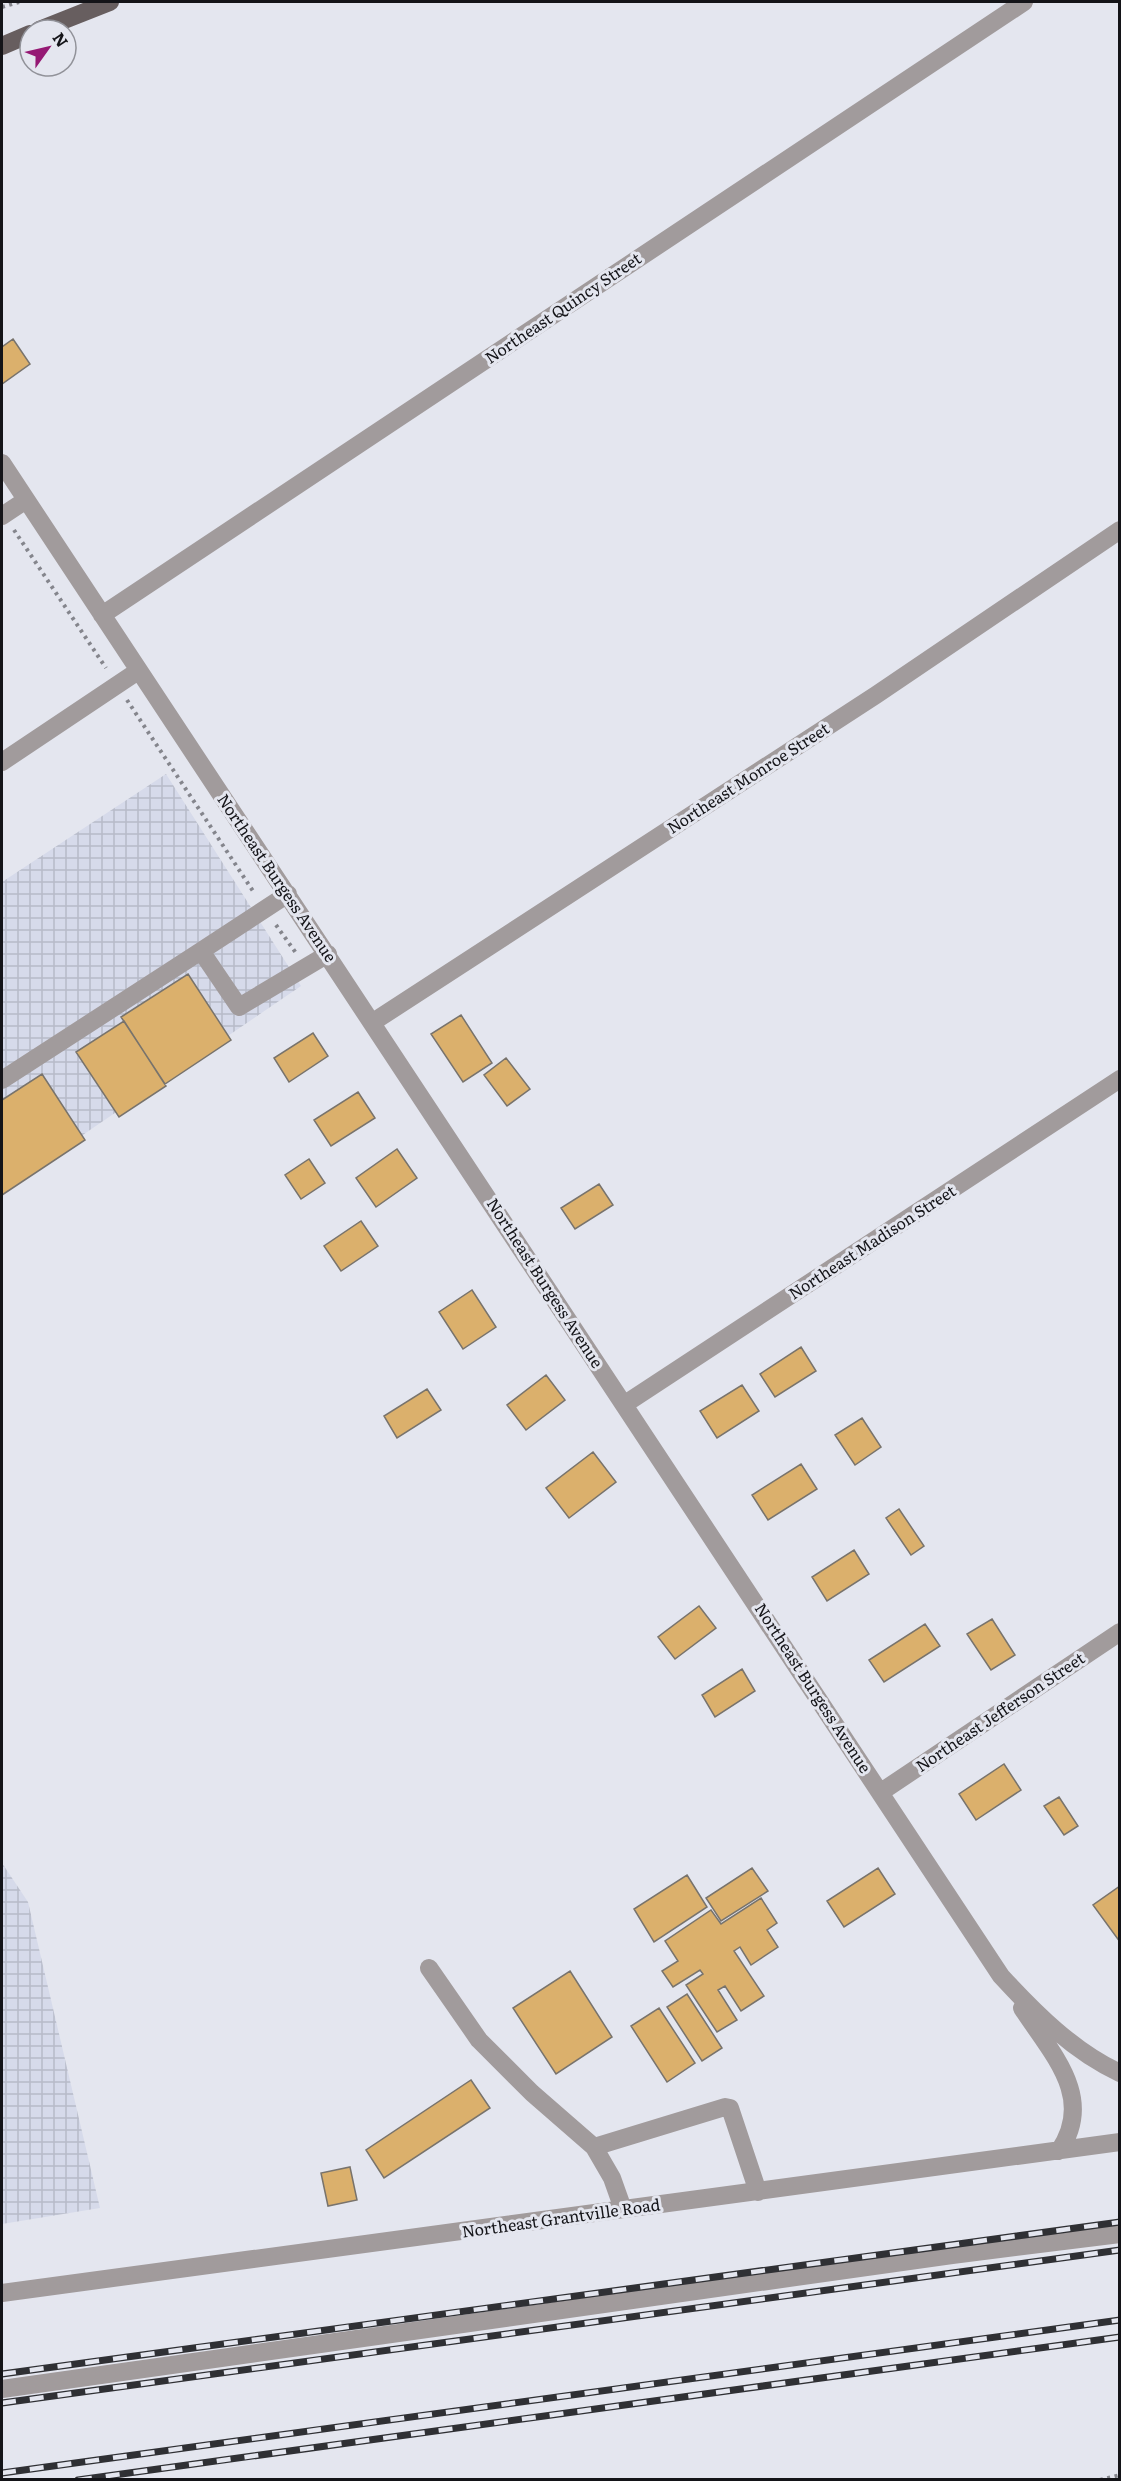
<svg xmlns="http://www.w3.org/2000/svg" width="1121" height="2481" font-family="Literata,serif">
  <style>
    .industrial { fill: url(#industrial-grid) }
    .building { fill: #dbb06c; stroke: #78736c; stroke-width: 1.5 }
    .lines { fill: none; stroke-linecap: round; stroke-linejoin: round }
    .path { stroke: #84858c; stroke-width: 4; stroke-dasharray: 3 4.5; stroke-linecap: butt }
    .minor { stroke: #a19b9c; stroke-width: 18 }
    .major { stroke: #675e5f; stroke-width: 18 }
    .rail-casing { stroke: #2f3034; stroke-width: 7 }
    .rail { stroke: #e4e6ef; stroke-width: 4.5; stroke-dasharray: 14; stroke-linecap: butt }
    .labels { text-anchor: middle; stroke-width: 6; stroke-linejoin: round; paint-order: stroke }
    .street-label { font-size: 16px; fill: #141418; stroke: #e4e6ef }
  </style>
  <defs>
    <pattern id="industrial-grid" width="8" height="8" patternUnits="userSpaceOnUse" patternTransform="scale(1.5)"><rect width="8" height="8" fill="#d6daea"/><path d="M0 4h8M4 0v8" fill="none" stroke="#b7bac8"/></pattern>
  </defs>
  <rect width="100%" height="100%" fill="#e4e6ef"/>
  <path class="industrial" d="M166,774L301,986L2,1190V882Z
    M2,1863L28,1902L100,2208L2,2224Z"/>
  <path class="building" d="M13,339L30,364L2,384V347Z
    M188,974L231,1040L165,1084L121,1017Z
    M461,1015L492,1063L463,1082L431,1034Z
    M124,1021L166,1086L119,1117L76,1052Z
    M313,1033L328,1056L289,1082L274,1058Z
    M506,1058L530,1089L507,1106L484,1075Z
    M42,1074L85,1140L2,1195V1100Z
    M358,1092L375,1118L331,1146L314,1120Z
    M397,1149L417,1178L376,1207L356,1178Z
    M309,1159L325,1183L301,1199L285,1175Z
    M599,1184L613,1205L575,1229L561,1208Z
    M361,1221L378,1246L341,1271L324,1246Z
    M472,1290L496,1327L463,1349L439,1312Z
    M801,1347L816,1371L775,1397L760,1374Z
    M546,1375L565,1400L526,1430L507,1405Z
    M742,1385L759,1411L717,1438L700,1411Z
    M427,1389L441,1410L397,1438L384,1416Z
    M862,1418L881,1447L855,1465L835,1435Z
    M593,1452L616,1482L569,1518L546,1488Z
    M801,1464L817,1489L768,1520L752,1495Z
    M899,1509L924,1546L911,1555L886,1518Z
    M854,1550L869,1574L827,1601L812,1577Z
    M699,1606L716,1628L675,1659L658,1637Z
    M992,1619L1015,1655L991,1670L967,1634Z
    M925,1624L940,1646L884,1682L869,1660Z
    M742,1669L755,1691L715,1717L702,1695Z
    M1004,1764L1021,1790L976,1820L959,1794Z
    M1059,1797L1078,1826L1064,1835L1044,1806Z
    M752,1868L768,1891L721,1921L706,1898Z
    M878,1868L895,1894L844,1927L827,1901Z
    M687,1875L707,1907L654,1942L634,1909Z
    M1120,1886V1942L1093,1905Z
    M761,1898L777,1923L767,1930L778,1947L751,1965L740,1947L734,1951L764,1996L741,2011L725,1986L718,1990L737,2020L717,2032L686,1985L703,1974L700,1970L673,1987L662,1971L678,1961L665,1941L711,1910L721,1924Z
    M570,1971L612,2037L556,2074L513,2008Z
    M687,1994L722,2048L702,2061L667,2007Z
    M659,2008L695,2063L667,2082L631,2026Z
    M471,2080L490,2108L384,2178L366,2150Z
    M350,2167L357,2200L328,2206L321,2173Z"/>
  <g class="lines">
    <path class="path" d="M2,7L19,2
      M14,530L106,668
      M127,700L255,894
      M276,925L296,953
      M1100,2480L1120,2475"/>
    <path class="minor" d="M2,463L1001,1976C1035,2013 1074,2052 1120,2073
      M2,516L26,500
      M102,615L1024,2
      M2,762L138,671
      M288,894L201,951L239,1007L328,954
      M373,1022L876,695L1120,530
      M2,1080L201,951
      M625,1404L1120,1079
      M881,1792L1120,1632
      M429,1968L479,2040L532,2093L594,2147L612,2178L623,2209
      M1022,2008C1051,2053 1096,2097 1059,2151
      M594,2147L725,2107L730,2108L758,2192
      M2,2293L1120,2142
      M2,2389L952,2255L1120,2234"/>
    <path class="major" d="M39,30L110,2
      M2,46L30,34"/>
    <g class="rail-casing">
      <path id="rail" d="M2,2374L1120,2222
        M2,2403L1120,2250
        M2,2473L1120,2320
        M78,2480L1120,2337"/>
    </g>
    <use href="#rail" class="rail"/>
  </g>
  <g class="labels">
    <g class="street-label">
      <text transform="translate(563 308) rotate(-34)" y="6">Northeast Quincy Street</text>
      <text transform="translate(748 778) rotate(-33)" y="6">Northeast Monroe Street</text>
      <text transform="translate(277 878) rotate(56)" y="6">Northeast Burgess Avenue</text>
      <text transform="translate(872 1242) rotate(-33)" y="6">Northeast Madison Street</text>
      <text transform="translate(545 1283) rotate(57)" y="6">Northeast Burgess Avenue</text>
      <text transform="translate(813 1688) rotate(57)" y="6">Northeast Burgess Avenue</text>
      <text transform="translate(1000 1712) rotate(-34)" y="6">Northeast Jefferson Street</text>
      <text transform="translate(561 2218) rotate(-8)" y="6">Northeast Grantville Road</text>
    </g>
  </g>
  <rect width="1121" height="2481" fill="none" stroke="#141418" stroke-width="6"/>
  <g transform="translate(48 48) rotate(56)"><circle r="28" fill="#e4e6ef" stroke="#919299" stroke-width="1.5"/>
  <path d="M0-4.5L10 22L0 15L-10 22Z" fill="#951974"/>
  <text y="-9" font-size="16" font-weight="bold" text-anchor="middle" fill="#141418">N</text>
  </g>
</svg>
